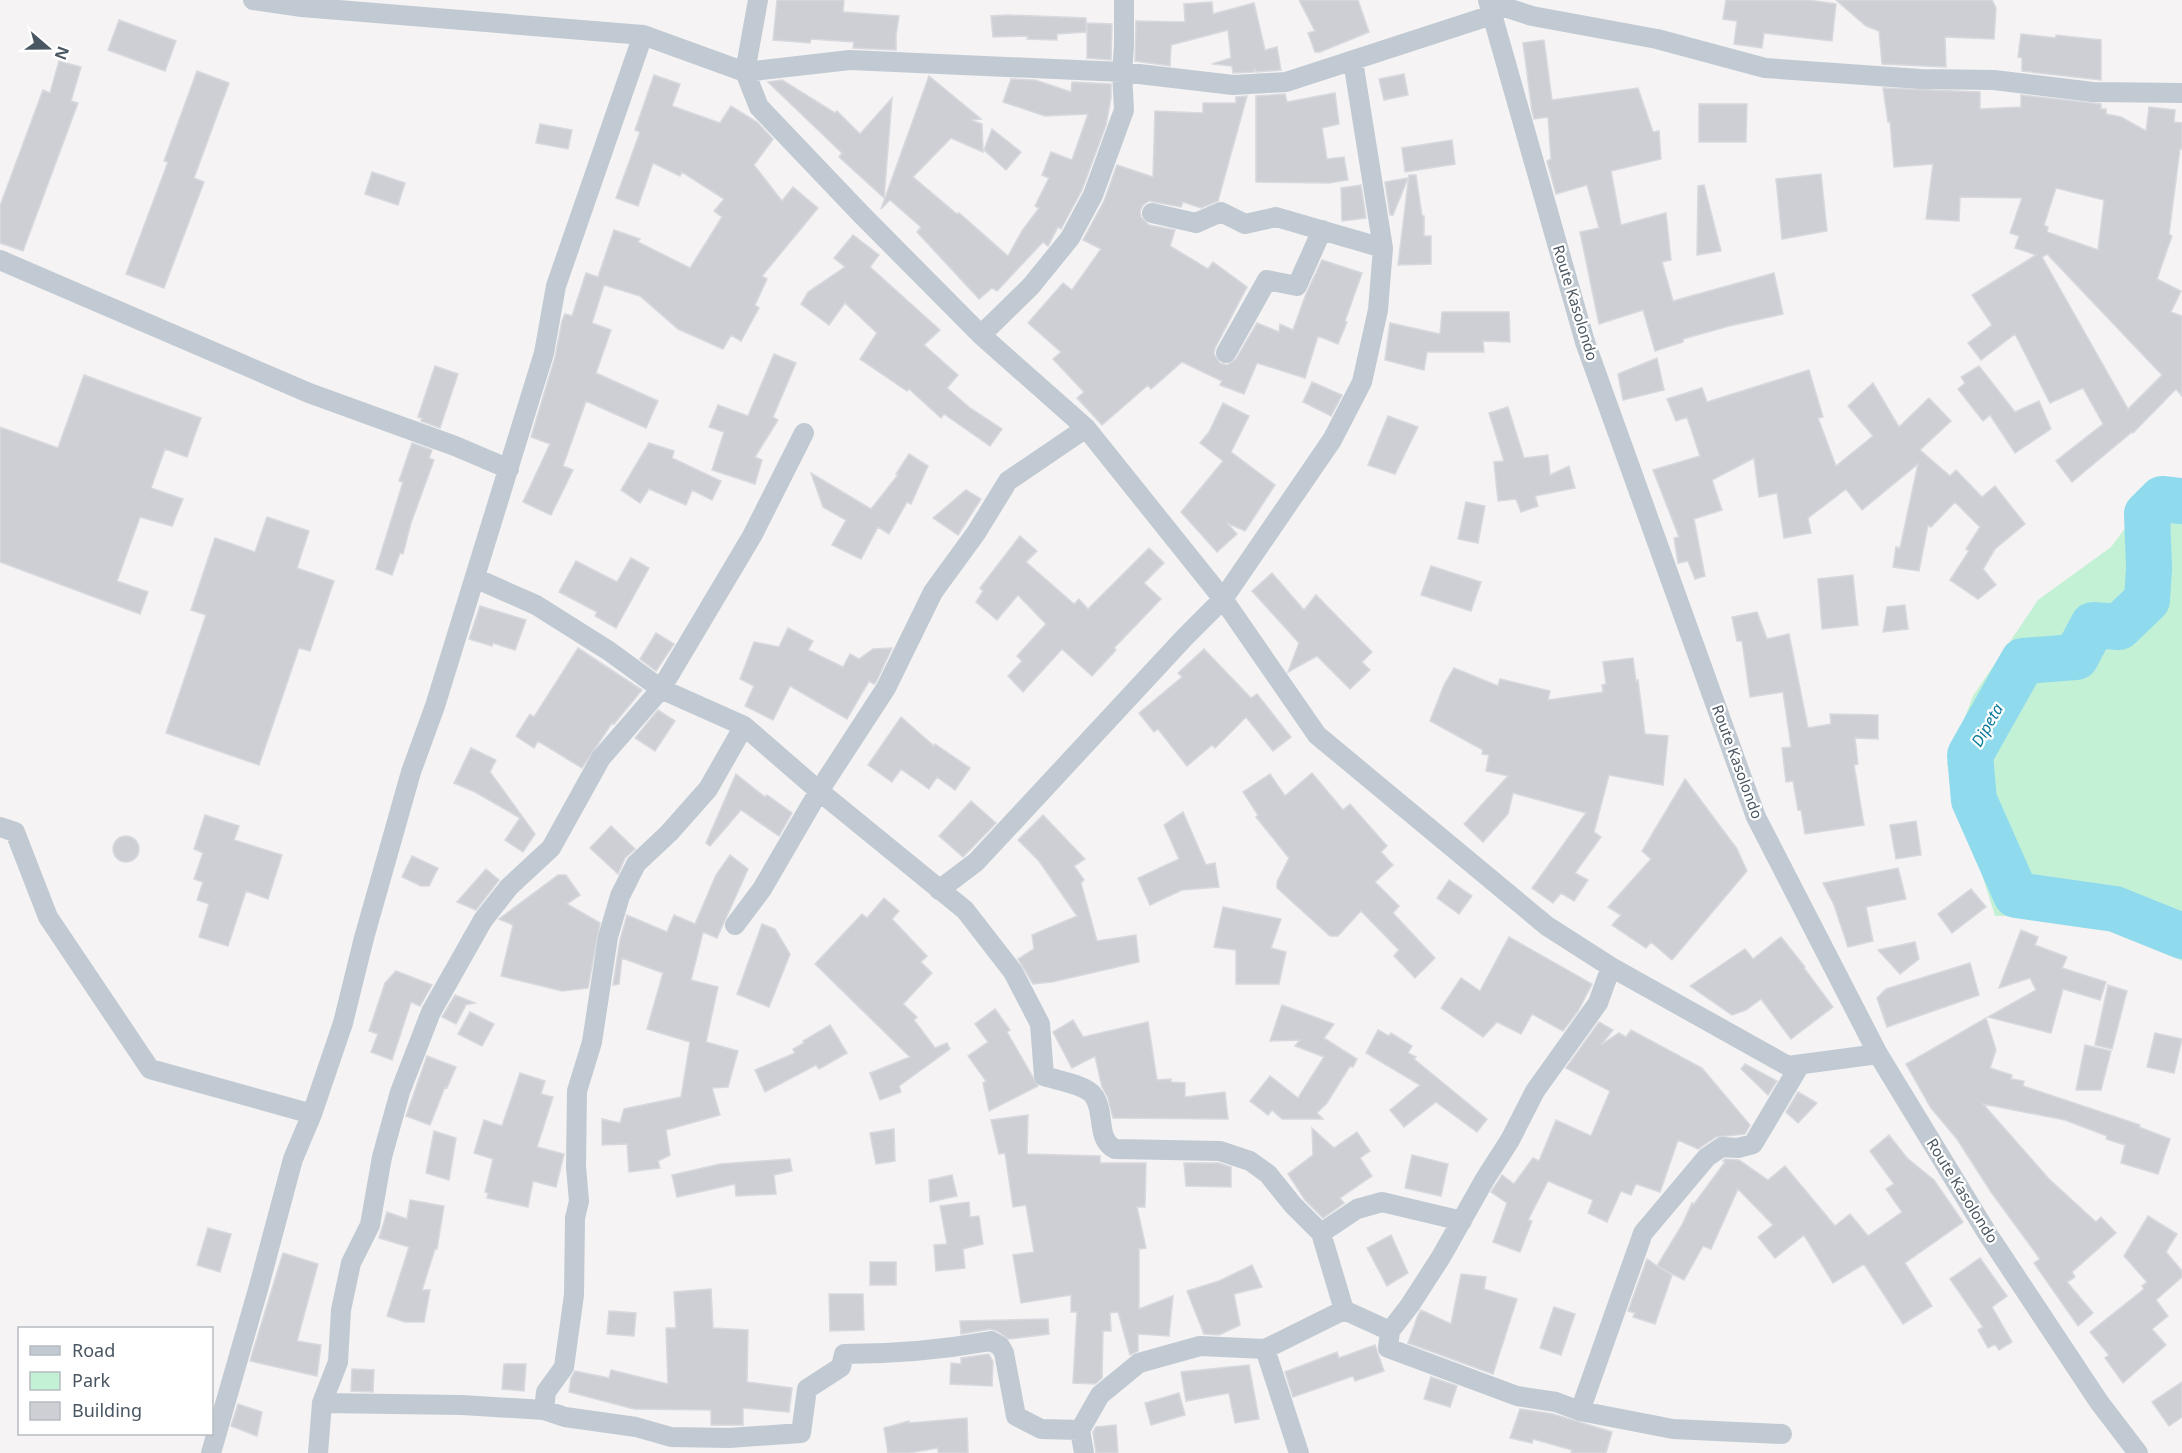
<svg xmlns="http://www.w3.org/2000/svg" width="2182" height="1453" font-family="'Noto Sans',sans-serif">
  <style>
    .green { fill: #c3f1d5 }
    .lines { fill: none; stroke-linecap: round; stroke-linejoin: round }
    .river { stroke: #90daee; stroke-width: 46 }
    .building { fill: #cdcfd5; stroke: #d7d9de; stroke-width: 1.5; fill-rule: evenodd }
    .minor { stroke: #c1cad2; stroke-width: 20 }
    .labels { text-anchor: middle; stroke-width: 4.5; stroke-linejoin: round; paint-order: stroke }
    .street-label { font-size: 15px; fill: #4a5661; stroke: #fff }
    .water-label { font-size: 16px; font-style: italic; fill: #0c7c9b; stroke: #fff }
  </style>
  <rect width="100%" height="100%" fill="#f5f3f3"/>
  <path class="green" d="M2182,478V961L2088,914L1995,916L1947,764L1973,696L2038,600L2111,547L2161,481Z"/>
  <g class="lines">
    <path class="river" d="M2182,501L2162,499L2147,514L2149,568L2147,600L2119,627L2093,625L2076,657L2023,661L1970,755L1974,800L2016,895L2115,909L2182,936"/>
  </g>
  <path class="building" d="M777,0H844L843,12L899,16L896,35V50L853,48L854,42L811,39L810,43L773,40Z
    M1299,0H1358L1369,32L1320,52H1315L1308,33L1315,31Z
    M1726,0H1808L1836,4L1832,41L1764,33L1762,48L1734,44L1737,21L1723,19Z
    M1836,0H1992L1996,8L1994,39L1945,37L1946,67L1882,64L1879,31L1866,26Z
    M1212,2L1213,14L1254,3L1265,50L1277,47L1281,70L1256,72L1255,69L1254,72L1233,73L1232,66L1212,64L1231,58L1228,30L1171,45L1170,66L1135,61L1136,21L1185,22L1184,4Z
    M1007,15L1086,18V32L1057,34V40L1027,39L1028,36L993,37L991,16Z
    M119,20L176,41L165,71L108,50Z
    M1087,23L1112,24L1111,60L1087,58Z
    M2021,34L2056,38V35L2101,40V80L2022,71V58L2018,57Z
    M1544,40L1552,100L1638,88L1653,132L1659,131L1661,159L1611,171L1621,225L1666,213L1671,260L1662,262L1673,301L1774,273L1783,314L1729,326L1683,339V342L1655,351L1643,310L1599,324L1580,232L1599,228L1587,185L1556,194L1547,161L1551,159L1548,117L1534,119L1532,111L1523,43Z
    M59,61L81,67L71,101L78,103L23,251L0,243V206L43,90L50,93Z
    M197,71L229,83L194,178L204,182L164,288L126,274L168,162L164,161Z
    M1404,74L1408,95L1384,100L1379,79Z
    M654,75L680,84L672,106L720,123L731,106L757,122L773,139L754,165L782,201L793,187L818,208L762,276L767,279L755,305L759,308L741,341L731,335L723,349L678,329L640,296L604,285L592,323L611,330L596,373L658,401L646,428L586,401L563,466L573,470L551,515L523,502L550,444L531,437L555,357L562,321L565,314L572,316L586,273L598,277L614,230L640,239L638,242L690,268L722,217L714,211L724,199L682,172L680,176L653,163L638,206L616,198L640,132L635,130Z
    M929,76L981,119L971,120L982,124L983,152L951,138L913,177L957,214L959,213L1008,256L1022,231L1039,208L1035,206L1049,178L1042,175L1051,152L1072,160L1088,114L1045,116L1003,102L1011,79L1035,80L1071,92L1072,82L1111,84V98L1106,125L1082,190L1061,229L1058,227L1048,246L1043,242L997,291L992,288L979,299L917,232L921,227L890,200L881,209Z
    M782,80L835,113L837,111L860,134L892,98L884,198L839,157L842,153L768,82Z
    M1883,88L1980,92V109L2021,107V95L2101,104V109H2106V114L2121,117L2146,131L2149,107L2175,110L2174,122L2182,123V149H2180L2169,234L2172,236L2157,279L2181,291L2171,312L2182,316V396L2176,389L2133,433L2132,432L2072,482L2056,461L2103,424L2083,388L2050,403L2015,334L1981,360L1968,343L1992,325L1972,295L2036,255L2015,248L2019,236L2010,233L2022,198L1960,197L1959,221L1926,219L1933,164L1894,167L1890,122H1888ZM2056,188L2104,200L2098,250L2047,232L2048,227L2044,225ZM2047,254L2162,375L2128,409L2042,257Z
    M1335,93L1339,124L1322,128L1327,159L1344,157L1348,180L1329,183L1256,182V96L1285,94L1287,102Z
    M1247,96L1218,201L1201,208L1183,202L1181,207L1149,201L1143,205L1140,211L1141,217L1149,225L1175,230L1170,246L1208,269L1213,262L1247,287L1215,348L1214,354L1220,363L1227,365L1236,359L1257,323L1279,332L1280,324L1293,330L1306,294L1322,260L1362,273L1345,321L1347,322L1338,344L1318,336L1305,378L1257,363L1244,394L1220,385L1222,381L1182,362L1151,389L1148,385L1102,425L1077,398L1084,392L1053,359L1061,352L1028,323L1063,283L1072,290L1101,249L1083,240L1104,201L1117,165L1153,177L1155,111L1203,113V103H1236V97Z
    M1699,104H1747L1746,142H1699Z
    M540,124L572,130L568,149L536,143Z
    M992,129L1021,152L1006,170L984,150Z
    M1452,140L1455,164L1405,172L1402,148Z
    M372,172L405,183L398,205L365,194Z
    M1821,174L1827,231L1782,239L1776,179Z
    M1409,175H1416L1422,216H1424V236H1431V264L1398,265Z
    M1408,178L1393,215H1390L1385,182Z
    M1361,185L1366,218L1342,221L1341,188Z
    M1704,185L1721,251L1697,255L1698,186Z
    M853,235L879,255L870,267L940,330L924,345L958,375L947,388L970,408L1002,429L990,446L944,414L941,418L909,389L907,391L860,359L877,333L845,303L829,325L801,304L808,292L845,267L834,258Z
    M1442,312H1509L1510,342L1483,341L1484,352H1427L1424,370L1385,360L1390,323L1440,334Z
    M774,354L796,363L773,417L778,420L755,457L762,460L755,484L712,470L724,432L709,427L718,405L748,416Z
    M1657,358L1664,390L1623,400L1618,374Z
    M435,366L458,374L440,428L421,421L422,418L418,417Z
    M1979,366L2015,412L2039,401L2051,429L2015,453L1990,415L1983,421L1958,389L1965,383L1961,377Z
    M1809,370L1823,417L1818,418L1836,466L1873,436L1848,406L1873,383L1899,427L1929,398L1951,421L1920,450L1950,476L1956,470L1982,497L1995,486L2025,524L1995,549L1983,569L1996,585L1978,599L1950,580L1969,551L1966,549L1980,527L1955,502L1931,527L1928,525L1919,571L1893,567L1896,547L1900,548L1918,464L1862,510L1846,489L1808,518L1811,533L1784,538L1777,493L1759,497L1754,458L1712,480L1722,510L1694,519L1705,576L1695,579L1688,561L1678,563L1674,538L1679,537L1653,470L1700,456L1687,417L1676,421L1667,399L1702,388L1707,402Z
    M84,375L201,418L187,457L165,449L151,488L183,499L172,526L140,517L117,581L148,592L140,614L0,562V427L58,448Z
    M1312,382L1342,395L1331,416L1303,402Z
    M1223,403L1249,416L1231,452L1275,485L1245,531L1227,523L1237,534L1217,552L1181,512L1223,461L1200,443L1209,432Z
    M1508,407L1524,458L1548,455L1550,475L1569,466L1575,488L1535,496L1538,506L1521,512L1516,499L1498,501L1494,462L1504,461L1489,413Z
    M1388,416L1418,427L1395,474L1368,465Z
    M412,443L432,450L429,458L434,460L411,523L403,554L400,553L392,575L376,569L403,482L399,481Z
    M649,443L674,451L672,458L721,481L712,500L692,490L686,505L649,489L640,503L621,490Z
    M909,454L928,466L911,504L907,502L889,534L878,527L861,559L832,545L846,520L823,507L811,473L871,509L898,475L896,474Z
    M966,490L981,499L958,535L933,518Z
    M1466,502L1485,506L1478,543L1458,539Z
    M267,517L309,531L297,568L334,581L310,651L299,648L259,765L166,733L206,615L191,610L215,538L255,552Z
    M1020,536L1037,551L1026,562L1074,604L1079,599L1088,609L1149,548L1164,563L1144,583L1161,599L1114,648L1116,650L1092,676L1062,649L1023,692L1008,676L1022,661L1017,656L1046,624L1018,595L997,620L976,602L983,591L980,588Z
    M631,558L649,568L616,628L595,616L597,612L559,592L576,561L617,582Z
    M1431,566L1481,582L1471,611L1421,595Z
    M1272,573L1304,610L1316,595L1372,652L1362,662L1370,670L1350,689L1317,656L1288,672L1299,643L1252,591Z
    M1853,575L1858,625L1822,629L1818,579Z
    M1905,605L1908,629L1883,632L1887,607Z
    M480,606L526,620L515,650L493,643L492,646L469,639Z
    M1757,612L1767,639L1789,634L1808,728L1831,724L1830,714L1878,715V739L1855,738L1858,764L1854,765L1864,825L1805,834L1801,810H1798L1793,781L1786,782L1782,748L1791,747L1783,692L1750,697L1742,641H1737L1732,617Z
    M788,628L813,641L808,650L843,667L850,654L859,659L873,649L892,648L876,682L874,684L869,681L847,719L790,686L773,720L745,706L754,686L740,679L754,642L779,647Z
    M656,633L674,644L656,671L640,659Z
    M578,648L642,690L614,724L612,723L582,768L538,741L534,748L516,736L530,714L534,717Z
    M1204,649L1251,698L1257,694L1291,737L1273,751L1246,717L1215,748L1212,745L1187,766L1158,729L1154,732L1139,713L1182,677L1178,673Z
    M1633,658L1636,681L1638,680L1645,734L1668,736L1663,785L1609,775L1594,832L1601,837L1575,873L1588,880L1574,901L1561,893L1553,903L1532,888L1586,813L1513,793L1508,814L1483,842L1464,824L1508,776L1486,771L1489,755L1482,754L1483,750L1430,721L1444,685L1454,668L1498,686L1500,679L1550,691L1548,700L1603,692L1602,685L1606,684L1603,662Z
    M658,710L675,721L655,751L635,738Z
    M901,717L934,746L935,744L970,768L955,790L937,777L929,789L901,769L892,782L868,765Z
    M471,748L496,760L490,772L535,834L523,852L505,840L520,818L475,792L454,783Z
    M1312,773L1343,810L1350,804L1387,846L1381,852L1393,865L1375,882L1399,906L1393,913L1435,958L1415,978L1394,956L1399,950L1361,911L1338,936H1330L1277,888V882L1289,858L1256,817L1258,815L1243,792L1270,774L1285,796Z
    M736,774L765,797L767,795L792,813L779,836L741,810L710,846L706,843Z
    M1685,779L1737,849L1747,871L1672,960L1651,942L1646,948L1612,925L1621,915L1608,907L1651,859L1642,851Z
    M971,801L996,823L963,857L939,836Z
    M1183,812L1206,865L1215,863L1219,887L1182,890L1150,905L1138,878L1179,859L1164,825Z
    M205,815L239,826L234,840L282,855L268,899L246,891L228,946L199,937L209,904L197,900L203,882L194,879L203,853L194,849Z
    M1043,815L1085,859L1074,866L1084,880L1081,883L1097,941L1136,935L1139,962L1052,982L1033,984L1018,959L1034,949L1032,935L1077,916L1039,861L1018,840Z
    M1916,821L1921,855L1896,859L1890,825Z
    M611,826L635,849L625,858L618,874L590,848Z
    M113 849a13 13 0 1 1 26 0a13 13 0 1 1-26 0Z
    M730,855L748,869L717,938L703,932L691,980L718,987L706,1042L738,1051L728,1087L712,1088L720,1115L666,1130L670,1155L658,1161L660,1168L629,1172L627,1144L602,1145V1119L620,1123L624,1109L681,1097L690,1042L647,1029L663,973L622,958L619,984L613,985L620,940L627,915L667,932L674,915L695,924L716,875Z
    M412,856L438,868L429,886H421L402,877Z
    M1898,868L1906,899L1866,907L1873,941L1848,947L1834,905L1823,883Z
    M486,869L499,880L476,910L457,902Z
    M558,875H566L580,895L567,904L600,923L588,988L562,991L501,976L513,925L499,919Z
    M1449,880L1472,896L1459,914L1437,898Z
    M1971,889L1986,907L1952,933L1938,914Z
    M884,898L899,911L892,919L927,956L921,962L932,973L903,1004L917,1017L914,1020L935,1048L947,1043L950,1049L899,1086L901,1092L880,1100L870,1073L910,1057L815,964L862,914L867,918Z
    M1223,907L1281,919L1271,948L1286,952L1279,984H1236V950L1214,947Z
    M762,924L775,929L790,954L769,1007L737,994Z
    M2021,930L2038,937L2035,945L2067,957L2062,968L2106,982L2100,1000L2063,989L2051,1033L1988,1017L2036,990L2030,978L1999,988Z
    M1509,937L1592,984L1578,1011L1563,1031L1532,1014L1521,1034L1497,1022L1483,1037L1441,1008L1461,978L1480,991Z
    M1781,937L1805,967L1804,968L1833,1007L1791,1039L1761,999L1746,1010L1732,1015L1690,986L1745,949L1753,959Z
    M1915,942L1919,959L1900,974L1878,950Z
    M1970,963L1979,995L1887,1027L1877,998L1886,989Z
    M396,971L432,985L420,1006L411,1002L392,1060L371,1052L378,1034L369,1031L385,983Z
    M2108,985L2127,991L2112,1049L2095,1045Z
    M455,995L475,1003L464,1005H466L456,1024L442,1017Z
    M1282,1005L1334,1024L1324,1038L1357,1059L1353,1067L1350,1066L1327,1103L1317,1113L1323,1119H1282L1272,1110L1268,1115L1250,1101L1270,1076L1298,1098L1324,1057L1295,1046L1300,1040L1270,1041Z
    M995,1009L1010,1030L1007,1032L1038,1086L989,1111L983,1083L986,1081L968,1056L988,1042L975,1024Z
    M470,1012L494,1024L482,1046L458,1034Z
    M1986,1018L1996,1050L1990,1068L2012,1075L2011,1079L2024,1081L2023,1086L2140,1125L2139,1127L2170,1139L2158,1174L2121,1163L2125,1145L2106,1139L2107,1136L2065,1120L1983,1104L2049,1179L2096,1222L2101,1217L2116,1233L2072,1272L2075,1277L2067,1282L2093,1313L2078,1326L2034,1263L2040,1259L1991,1192L1957,1139L1931,1108L1906,1064Z
    M1073,1020L1083,1037L1148,1022L1157,1080L1171,1079V1082L1185,1083V1097L1225,1092L1228,1119L1113,1118L1108,1098L1102,1087L1095,1056L1072,1068L1053,1032Z
    M1599,1022L1613,1030L1601,1045L1619,1033L1626,1037L1631,1030L1702,1068L1750,1125L1745,1134L1716,1137L1698,1149L1678,1140L1660,1192L1636,1184L1631,1195L1621,1191L1607,1222L1588,1213L1593,1200L1548,1181L1528,1220L1532,1221L1520,1252L1493,1242L1507,1203L1491,1192L1502,1175L1514,1184L1533,1158L1539,1161L1556,1120L1591,1136L1610,1091L1566,1068Z
    M830,1025L847,1053L819,1069L816,1065L765,1092L755,1070L795,1053L793,1049L804,1043L803,1041Z
    M1378,1030L1389,1036L1391,1033L1412,1046L1408,1053L1416,1057L1414,1059L1487,1119L1477,1132L1436,1102L1404,1127L1390,1110L1420,1085L1366,1053Z
    M2155,1033L2182,1039L2174,1073L2147,1067Z
    M2085,1045L2111,1051L2101,1090H2076Z
    M427,1056L456,1067L447,1088L445,1087L430,1125L406,1116Z
    M1745,1064L1777,1081L1768,1095L1741,1069Z
    M520,1073L545,1081L541,1094L553,1097L537,1147L564,1154L556,1187L533,1181L528,1207L487,1198L488,1193L485,1192L493,1159L474,1153L484,1120L502,1126Z
    M1798,1092L1817,1103L1798,1123L1786,1112Z
    M1028,1115L1027,1154L1100,1156V1163H1146L1145,1207H1137L1146,1248L1139,1249V1309L1173,1296L1169,1336L1138,1334V1351L1130,1355L1118,1312L1110,1313L1111,1331H1103L1102,1378L1095,1384L1073,1383L1077,1312H1071V1295L1021,1303L1013,1255L1034,1252L1026,1205L1013,1207L1005,1153L999,1154L991,1120Z
    M1312,1128L1334,1148L1357,1132L1370,1151L1360,1158L1372,1176L1340,1198L1344,1203L1323,1218L1305,1200L1288,1174L1313,1155Z
    M894,1129L895,1161L876,1164L870,1133Z
    M434,1131L456,1138L449,1180L426,1173Z
    M1889,1135L1907,1158L1934,1180L1963,1222L1905,1263L1932,1306L1903,1324L1864,1264L1833,1283L1804,1235L1775,1258L1758,1237L1773,1225L1738,1189L1711,1249L1703,1246L1684,1280L1657,1266L1672,1275L1655,1324L1633,1317L1635,1313L1628,1311L1647,1259L1657,1266L1682,1225L1692,1203L1694,1204L1725,1162L1723,1161L1725,1159L1739,1160L1768,1180L1785,1166L1835,1226L1850,1214L1868,1236L1902,1212L1886,1189L1894,1184L1870,1151Z
    M1412,1155L1448,1164L1441,1196L1405,1188Z
    M790,1159L792,1171L774,1175L776,1194L736,1196L735,1184L677,1197L672,1175L720,1164Z
    M1184,1163H1219L1231,1167V1187L1186,1186Z
    M952,1175L957,1196L930,1202L929,1180Z
    M410,1200L444,1206L437,1249H435L422,1290H430L424,1322H405L387,1316L409,1247L379,1238L387,1212L407,1219Z
    M969,1202L970,1217L979,1216L983,1244L963,1249L965,1268L936,1271L934,1245L947,1244L940,1206Z
    M2148,1216L2177,1234L2166,1252L2182,1271V1277L2156,1300L2168,1316L2152,1329L2166,1345L2123,1383L2105,1358L2109,1355L2090,1332L2144,1289L2142,1286L2147,1282L2124,1256Z
    M208,1228L231,1234L220,1272L197,1265Z
    M1391,1235L1408,1273L1387,1286L1367,1248Z
    M283,1253L318,1264L297,1341L321,1345L317,1376L250,1361Z
    M1980,1258L2007,1296L1992,1307L2012,1342L1999,1350L1995,1344L1988,1348L1978,1330L1983,1327L1950,1279Z
    M870,1262H896V1285H870Z
    M1252,1265L1262,1287L1234,1294L1240,1325L1219,1335L1204,1334L1187,1291L1219,1281Z
    M1461,1274L1486,1277L1484,1289L1517,1299L1493,1374L1408,1343L1418,1315L1421,1310L1451,1324Z
    M711,1289L713,1328L748,1330L747,1382L792,1388L789,1412L743,1408V1425H711V1410L634,1409L569,1392L571,1378L575,1371L609,1378L611,1370L668,1384L666,1328H676L674,1292Z
    M829,1294H863L864,1330L830,1331Z
    M1554,1307L1575,1314L1561,1355L1540,1348Z
    M609,1311L636,1313L634,1336L607,1334Z
    M1048,1319L1049,1334L1009,1339L997,1331L990,1329L961,1334L960,1321Z
    M1375,1345L1384,1371L1355,1381L1353,1376L1293,1397L1285,1372L1337,1352L1339,1358Z
    M989,1354L993,1362L992,1386L950,1384L951,1363L961,1364V1358Z
    M504,1364H526L524,1391L502,1389Z
    M1249,1365L1259,1419L1235,1423L1229,1393L1186,1401L1181,1372Z
    M352,1369L374,1370L373,1392L351,1391Z
    M1431,1377L1457,1386L1450,1407L1424,1399Z
    M2182,1382V1417L2169,1426L2152,1402Z
    M1179,1393L1185,1415L1151,1425L1145,1403Z
    M238,1404L262,1412L257,1436L231,1426Z
    M1520,1409L1553,1414L1612,1432L1606,1453H1571L1572,1450L1533,1439L1532,1443L1510,1438Z
    M967,1418L968,1453H938V1448L909,1453H888L884,1428L909,1421V1423Z
    M1116,1425L1118,1453H1096L1093,1432L1096,1427Z"/>
  <g class="lines">
    <path class="minor" d="M253,0L302,7L643,35L745,72L759,107L861,214L981,335L1086,428L1223,599L1317,735L1547,926L1611,967L1788,1066L1878,1054
      M758,0L745,72L850,60L1122,72L1233,85L1286,82L1492,15
      M1488,0L1585,342L1756,817L1878,1054L1987,1233L2099,1402L2138,1453
      M1489,2L1532,16L1657,39L1765,68L1920,79L1994,80L2093,92L2182,93
      M1152,213L1196,223L1221,212L1245,224L1276,217L1383,248
      M0,260L309,393L455,446L509,469
      M981,335L1031,286L1070,238L1093,195L1124,110L1122,72L1124,46V0
      M1226,353L1267,280L1297,286L1322,230
      M475,578L536,605L609,651L661,689L744,726L819,791L965,910L1013,972L1040,1024L1044,1076C1056,1080 1086,1085 1093,1095C1106,1111 1095,1139 1115,1149L1220,1151L1250,1161L1268,1174L1293,1205L1321,1233L1357,1209L1382,1202L1462,1221
      M0,827L15,832L48,917L150,1069L312,1114
      M939,890L976,862L1185,637L1223,599L1332,440L1362,382L1378,310L1383,248L1353,61
      M735,925L762,889L819,791L886,688L933,592L976,533L1008,481L1086,428
      M1611,967L1598,1003L1535,1091L1510,1140L1485,1179L1441,1257L1410,1305L1390,1331L1388,1348L1517,1396L1556,1402L1580,1411L1673,1429L1782,1434
      M1321,1233L1344,1310L1390,1331
      M1265,1349L1344,1310
      M322,1403L338,1362L341,1310L351,1263L370,1225L382,1157L400,1092L431,1012L483,920L509,887L551,848L601,758L661,689L752,536L804,433
      M544,1410L546,1392L564,1367L574,1295L575,1218L579,1201L576,1167L577,1091L592,1042L608,937L620,896L636,864L669,833L708,789L744,726
      M1580,1411L1643,1233L1707,1157L1722,1147L1738,1148L1753,1144L1800,1065
      M1080,1430L1100,1395L1139,1363L1200,1346L1265,1349L1299,1453
      M211,1453L259,1286L293,1159L312,1114L343,1023L364,938L411,772L435,706L544,353L556,286L643,35
      M318,1453L322,1403L462,1405L544,1410L565,1417L636,1427L671,1437L729,1438L801,1433L807,1389L841,1367L844,1354C895,1354 941,1350 991,1341L1000,1346L1004,1353L1016,1416L1041,1429L1080,1430L1084,1453"/>
  </g>
  <g class="labels">
    <g class="street-label">
      <text transform="translate(1575 303) rotate(73)" y="5">Route Kasolondo</text>
      <text transform="translate(1737 762) rotate(70)" y="5">Route Kasolondo</text>
      <text transform="translate(1962 1191) rotate(58)" y="5">Route Kasolondo</text>
    </g>
    <g class="water-label">
      <text transform="translate(1987 725) rotate(-60)" y="6">Dipeta</text>
    </g>
  </g>
  <rect x="18" y="1327" width="195" height="108" fill="#ffffff" stroke="#b7bbc0" stroke-width="1.5"/>
  <rect x="30" y="1346" width="30" height="9" fill="#c1cad2" stroke="#b7bbc0" stroke-width="1.5"/>
  <text x="72" y="1357" font-size="18" fill="#4a5661">Road</text>
  <rect x="30" y="1372" width="30" height="18" fill="#c3f1d5" stroke="#b7bbc0" stroke-width="1.5"/>
  <text x="72" y="1387" font-size="18" fill="#4a5661">Park</text>
  <rect x="30" y="1402" width="30" height="18" fill="#cdcfd5" stroke="#b7bbc0" stroke-width="1.5"/>
  <text x="72" y="1417" font-size="18" fill="#4a5661">Building</text>
  <g transform="translate(48 48) rotate(110)" stroke="#ffffff" stroke-width="4.5" paint-order="stroke">
  <path d="M0-4.5L10 22L0 15L-10 22Z" fill="#4a5661"/>
  <text y="-9" font-size="16" font-weight="bold" text-anchor="middle" fill="#4a5661">N</text>
  </g>
</svg>
